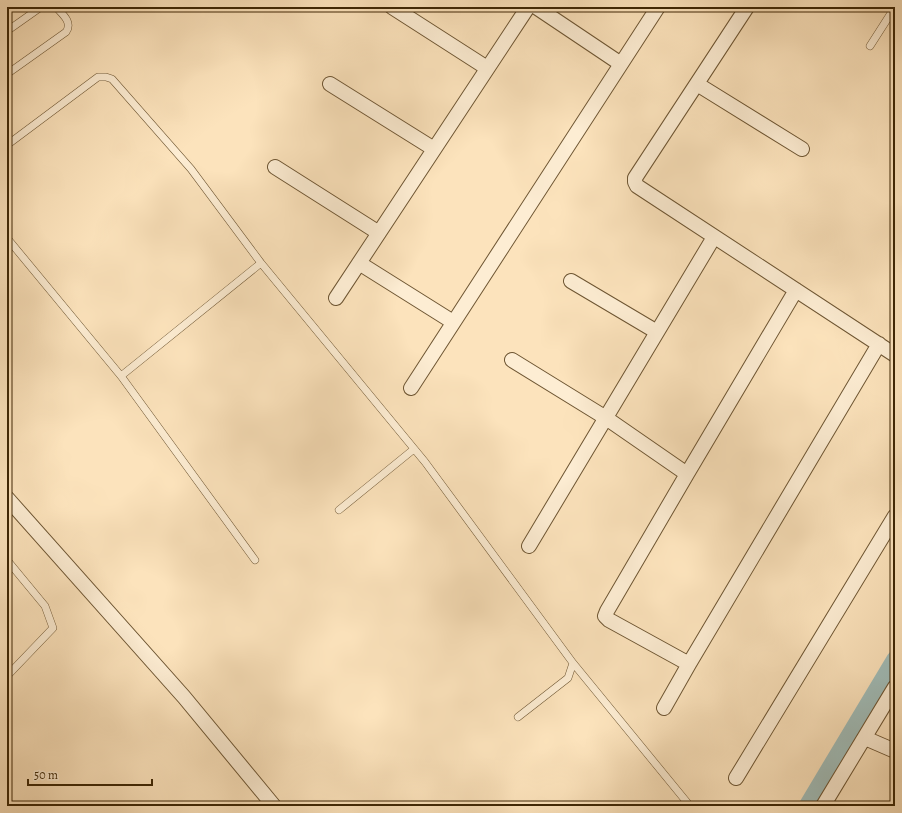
<svg xmlns="http://www.w3.org/2000/svg" width="902" height="813" font-family="Alegreya,serif">
  <style>
    .lines { fill: none; stroke-linecap: round; stroke-linejoin: round }
    .canal { stroke: #a1bdb9; stroke-width: 17 }
    .service-casing { stroke: #6e5633; stroke-width: 8 }
    .minor-casing { stroke: #6e5633; stroke-width: 16 }
    .service { stroke: #fdedd3; stroke-width: 7 }
    .minor { stroke: #fdedd3; stroke-width: 14 }
  </style>
  <rect width="100%" height="100%" fill="#fce3bc"/>
  <filter id="stains"><feTurbulence type="fractalNoise" baseFrequency=".005" numOctaves="4"/><feColorMatrix values="0 0 0 0 .2 0 0 0 0 .09 0 0 0 0 .02 0 0 0 .5 -.17"/></filter>
  <radialGradient id="worn" r=".72"><stop offset=".6" stop-color="#630" stop-opacity="0"/><stop offset="1" stop-color="#630" stop-opacity=".3"/></radialGradient>
  <g class="lines">
    <path class="canal" d="M807,806L895,659"/>
    <g class="service-casing">
      <path id="service" d="M7,31L41,7
        M870,46L895,7
        M7,74L66,32C73,22 62,14 56,7
        M7,145L98,77H106L112,79L191,169L261,263L425,462L573,663L568,678L518,717
        M7,238L121,376L255,560
        M121,376L261,263
        M339,510L414,449
        M7,560L45,606L53,628L7,676
        M573,663L690,806"/>
    </g>
    <g class="minor-casing">
      <path id="minor" d="M392,7L487,68
        M536,7L621,64
        M747,7L635,178V182L637,186L895,355
        M330,84L434,149
        M697,84L802,149
        M275,167L379,233
        M359,263L453,322
        M571,281L657,332
        M336,298L528,7
        M512,360L606,418L687,474
        M411,388L658,7
        M7,498L184,697L274,806
        M529,546L714,237
        M689,664L609,620L605,616L607,611L687,474L796,290
        M664,708L689,664L879,344
        M865,738L895,751
        M736,778L895,516
        M823,806L895,687"/>
    </g>
    <use href="#service" class="service"/>
    <use href="#minor" class="minor"/>
  </g>
  <rect width="902" height="813" fill="none" stroke="#fce3bc" stroke-width="24"/>
  <rect x="8" y="8" width="886" height="797" fill="none" stroke="#3e2705" stroke-width="2"/>
  <rect x="12" y="12" width="878" height="789" fill="none" stroke="#3e2705"/>
  <path d="M28 779v6h124v-6" fill="none" stroke="#3e2705" stroke-width="2"/>
  <text x="34" y="779" font-size="12" fill="#3e2705" stroke="#fdedd3" stroke-width="3" paint-order="stroke">50 m</text>
  <rect width="100%" height="100%" filter="url(#stains)"/>
  <rect width="100%" height="100%" fill="url(#worn)"/>
</svg>
